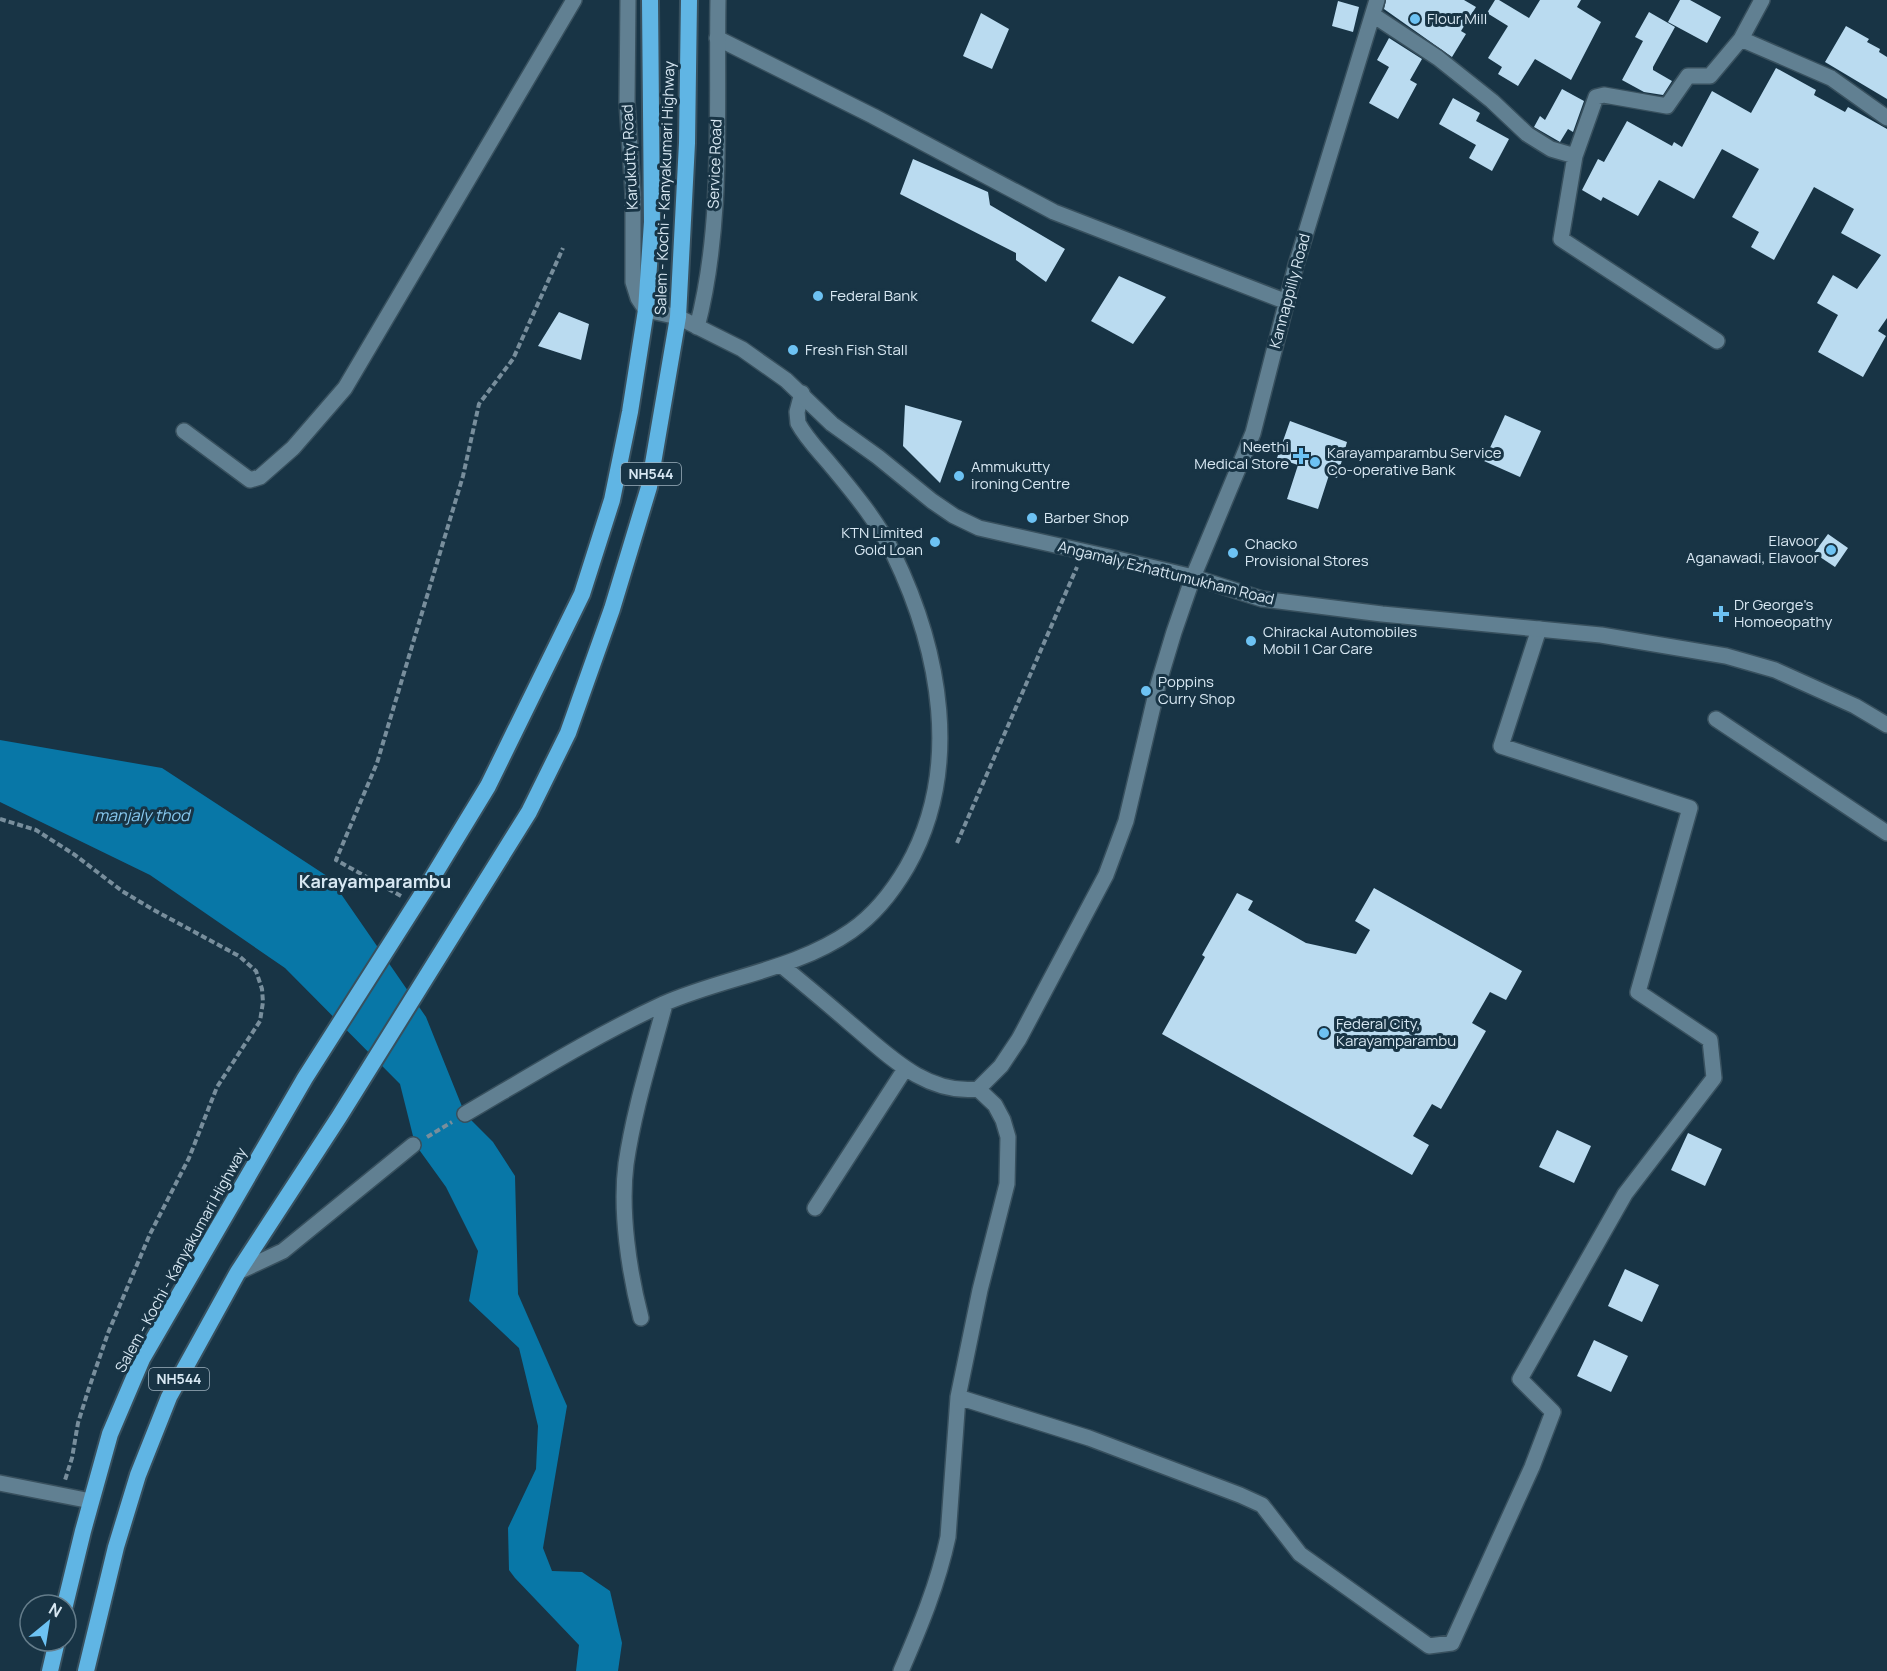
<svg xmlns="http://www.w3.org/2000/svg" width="1887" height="1671" font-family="Manrope,sans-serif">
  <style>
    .water { fill: #0877a7 }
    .building { fill: #badbf0 }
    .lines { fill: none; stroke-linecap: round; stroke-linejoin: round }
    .minor-casing { stroke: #38505e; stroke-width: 18 }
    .tertiary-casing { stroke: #38505e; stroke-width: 18 }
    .trunk-casing { stroke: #38505e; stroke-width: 20 }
    .path { stroke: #788e9c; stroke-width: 4; stroke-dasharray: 6 3; stroke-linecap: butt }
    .minor { stroke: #618092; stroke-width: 15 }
    .tertiary { stroke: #618092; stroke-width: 15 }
    .trunk { stroke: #60b5e4; stroke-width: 16 }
    .poi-dot { fill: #6dc2f3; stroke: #183445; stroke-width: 2 }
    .labels { text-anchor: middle; stroke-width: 6; stroke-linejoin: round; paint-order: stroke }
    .shield { fill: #183445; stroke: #9eb1be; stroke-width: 1.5 }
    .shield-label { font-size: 14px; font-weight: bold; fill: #d7e7f2 }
    .poi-label { font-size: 15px; fill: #d7e7f2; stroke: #183445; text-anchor: start }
    .street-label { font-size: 15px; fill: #d7e7f2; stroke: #183445 }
    .water-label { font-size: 16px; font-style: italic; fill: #89caf1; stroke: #183445 }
    .quarter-label { font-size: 18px; font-weight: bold; fill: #d7e7f2; stroke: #183445 }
  </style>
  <rect width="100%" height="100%" fill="#183445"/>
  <path class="water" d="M0,740L162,768L330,878L426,1017L465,1114L493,1142L515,1176L518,1294L567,1406L543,1548L552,1571L582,1572L610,1591L622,1643L618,1671H576L579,1645L515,1578L509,1570L508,1528L536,1469L538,1426L519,1348L469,1301L478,1251L446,1187L415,1144L400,1084L285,968L150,875L0,802Z"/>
  <path class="building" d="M1386,0H1464L1476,7L1461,31L1466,34L1452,57L1384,9Z
    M1495,0H1499L1529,18L1540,0H1581L1577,7L1601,22L1571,80L1535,59L1518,86L1498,74L1502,67L1488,58L1508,26L1487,13Z
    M1680,0H1690L1721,17L1707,43L1668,22Z
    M1338,1L1359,7L1353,32L1332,26Z
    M1649,12L1675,27L1653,67V70L1672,81L1663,95L1644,92L1622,80L1643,41L1635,37Z
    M981,13L1009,29L992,69L963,56Z
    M1846,26L1869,39L1867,42L1880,49L1879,52L1887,57V99L1825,62Z
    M1389,38L1422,59L1410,80L1417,84L1398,119L1369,103L1389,67L1377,60Z
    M1776,68L1816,90L1814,95L1845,112L1848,107L1887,129V318L1878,331L1886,336L1863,377L1818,352L1838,315L1817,303L1833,275L1857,289L1881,255L1841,233L1854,209L1814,187L1774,260L1751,247L1759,232L1732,217L1759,169L1722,149L1694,199L1659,180L1638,216L1603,197L1601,201L1582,190L1598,159L1604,162L1627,121L1672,146L1674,142L1682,147L1712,91L1751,113Z
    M1562,89L1584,101L1573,132L1568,129L1560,142L1534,127L1540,116L1545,120Z
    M1453,98L1480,113L1476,121L1509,139L1492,171L1469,158L1476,145L1439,124Z
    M913,159L988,192L990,205L1065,249L1046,282L1016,260V253L900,194Z
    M1119,276L1166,297L1133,344L1091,321Z
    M559,312L589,324L581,360L538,346Z
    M905,405L962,421L940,483L903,446Z
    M1505,415L1541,431L1520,477L1484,461Z
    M1290,421L1347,442L1337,478L1329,475L1318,509L1287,499L1298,465L1277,458Z
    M1828,534L1848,548L1835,567L1814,553Z
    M1374,888L1522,971L1506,1000L1490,992L1472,1023L1486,1031L1441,1109L1432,1104L1413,1136L1429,1145L1412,1175L1162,1034L1205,957L1202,955L1237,893L1253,901L1248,910L1306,943L1356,954L1370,930L1355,921Z
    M1557,1130L1591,1146L1574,1183L1539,1167Z
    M1688,1133L1722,1149L1705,1186L1671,1170Z
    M1625,1269L1659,1285L1642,1322L1608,1306Z
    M1594,1340L1628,1356L1611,1392L1577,1376Z"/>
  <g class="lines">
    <g class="minor-casing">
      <path id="minor" d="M1373,15L1438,58L1492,101L1527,134L1551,149L1575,156L1596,97L1604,95L1667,106L1688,76H1710L1741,39L1831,78L1887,118
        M717,38L873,116L1054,212L1287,302
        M1741,39L1762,0
        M1575,156L1561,239L1717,341
        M184,431L250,480L260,477L293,448L345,388L574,0
        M1716,719L1887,833
        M781,965C804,984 828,1004 851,1024C888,1055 926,1095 978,1089L1001,1066L1019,1039L1106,875L1126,821L1158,685L1174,632L1193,577L1253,433L1296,265L1377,0
        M465,1114C530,1076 594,1036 663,1004C724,977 795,970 851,931C874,915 893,891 907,867C963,769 940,650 893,553C877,520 852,491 829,463C818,450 806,438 798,423L797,412L802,393
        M815,1208L905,1069
        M238,1272L283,1251L413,1145
        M641,1318C629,1272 620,1211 626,1164C634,1109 651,1057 665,1004
        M958,1397L1089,1438L1240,1495L1262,1505L1300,1554L1429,1646L1452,1643L1532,1467L1553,1412L1520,1379L1625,1194L1714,1078L1710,1040L1638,992L1690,808L1501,746L1539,629
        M0,1483L91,1501
        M901,1671C920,1627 938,1584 948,1537L958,1397L980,1290L1007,1184L1008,1137L1003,1120L995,1105L978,1089"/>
    </g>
    <g class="tertiary-casing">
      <path id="tertiary" d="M628,0L627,102L633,193V282L638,298L646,310L678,317L742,349L786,380L832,424L878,457L932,501L954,516L979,528L1109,557L1193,577L1262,599L1382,614L1601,635L1726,656L1775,670L1855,706L1887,725
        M697,327C724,226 716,105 718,0"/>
    </g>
    <g class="trunk-casing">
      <path id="trunk" d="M65,1605L83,1531L110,1434L142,1359L305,1078L426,888L488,786L582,594L612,500L630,412L646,310L652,222L650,0
        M50,1671L57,1641
        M86,1671L116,1547L138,1475L169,1397L238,1272L339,1117L529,812L568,733L612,609L649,487L678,317L687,143L689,0"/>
    </g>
    <path class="path" d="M0,819L36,830L75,855L122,891L152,909L239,956L256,971L262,989L263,1002L260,1021L217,1087L189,1158L150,1234L108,1333L88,1391L78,1423L72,1458L65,1480
      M957,843L1077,567
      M401,896L336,860L377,763L463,476L479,404L513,359L563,248
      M427,1137L452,1122"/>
    <use href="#minor" class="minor"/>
    <use href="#tertiary" class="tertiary"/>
    <use href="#trunk" class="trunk"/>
  </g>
  <g class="poi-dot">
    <circle cx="1415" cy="19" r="6"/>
    <circle cx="818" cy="296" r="6"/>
    <circle cx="793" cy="350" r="6"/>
    <path d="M1298 447h6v6h6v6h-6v6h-6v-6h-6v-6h6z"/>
    <circle cx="1315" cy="462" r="6"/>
    <circle cx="959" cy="476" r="6"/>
    <circle cx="1032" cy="518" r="6"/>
    <circle cx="935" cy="542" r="6"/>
    <circle cx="1831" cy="550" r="6"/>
    <circle cx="1233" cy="553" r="6"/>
    <path d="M1718 605h6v6h6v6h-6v6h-6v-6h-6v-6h6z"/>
    <circle cx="1251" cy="641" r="6"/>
    <circle cx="1146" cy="691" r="6"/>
    <circle cx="1324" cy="1033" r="6"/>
  </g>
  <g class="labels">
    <g class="shield">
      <rect x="621" y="463" width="60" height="22" rx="4.5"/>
      <rect x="149" y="1368" width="60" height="22" rx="4.5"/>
    </g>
    <g class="shield-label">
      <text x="651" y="479">NH544</text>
      <text x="179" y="1384">NH544</text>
    </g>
    <g class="poi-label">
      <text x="1427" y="24">Flour Mill</text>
      <text x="830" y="301">Federal Bank</text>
      <text x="805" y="355">Fresh Fish Stall</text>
      <text x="1289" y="452" text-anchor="end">Neethi<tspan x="1289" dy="17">Medical Store</tspan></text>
      <text x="1327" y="458">Karayamparambu Service<tspan x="1327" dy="17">Co-operative Bank</tspan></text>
      <text x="971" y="472">Ammukutty<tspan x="971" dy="17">ironing Centre</tspan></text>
      <text x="1044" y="523">Barber Shop</text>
      <text x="923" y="538" text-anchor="end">KTN Limited<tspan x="923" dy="17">Gold Loan</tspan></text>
      <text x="1819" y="546" text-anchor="end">Elavoor<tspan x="1819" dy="17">Aganawadi, Elavoor</tspan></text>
      <text x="1245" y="549">Chacko<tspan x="1245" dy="17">Provisional Stores</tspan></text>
      <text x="1734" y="610">Dr George's<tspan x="1734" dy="17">Homoeopathy</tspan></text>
      <text x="1263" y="637">Chirackal Automobiles<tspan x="1263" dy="17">Mobil 1 Car Care</tspan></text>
      <text x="1158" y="687">Poppins<tspan x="1158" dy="17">Curry Shop</tspan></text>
      <text x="1336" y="1029">Federal City,<tspan x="1336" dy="17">Karayamparambu</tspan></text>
    </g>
    <g class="street-label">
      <text transform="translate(630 157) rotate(-93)" y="5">Karukutty Road</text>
      <text transform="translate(715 164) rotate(-88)" y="5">Service Road</text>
      <text transform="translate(665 188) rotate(-88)" y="5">Salem - Kochi - Kanyakumari Highway</text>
      <text transform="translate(1290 291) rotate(-75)" y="5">Kannappilly Road</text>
      <text transform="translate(1166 573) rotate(14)" y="5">Angamaly Ezhattumukham Road</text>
      <text transform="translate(181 1260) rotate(-61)" y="5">Salem - Kochi - Kanyakumari Highway</text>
    </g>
    <g class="water-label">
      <text x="142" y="821">manjaly thod</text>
    </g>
    <g class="quarter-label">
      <text x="375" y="888">Karayamparambu</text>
    </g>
  </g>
  <g transform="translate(48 1623) rotate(30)"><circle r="28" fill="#183445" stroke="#647c8a" stroke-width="1.5"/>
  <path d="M0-4.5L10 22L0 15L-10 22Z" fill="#6dc2f3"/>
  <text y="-9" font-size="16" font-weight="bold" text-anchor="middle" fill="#d7e7f2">N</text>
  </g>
</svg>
